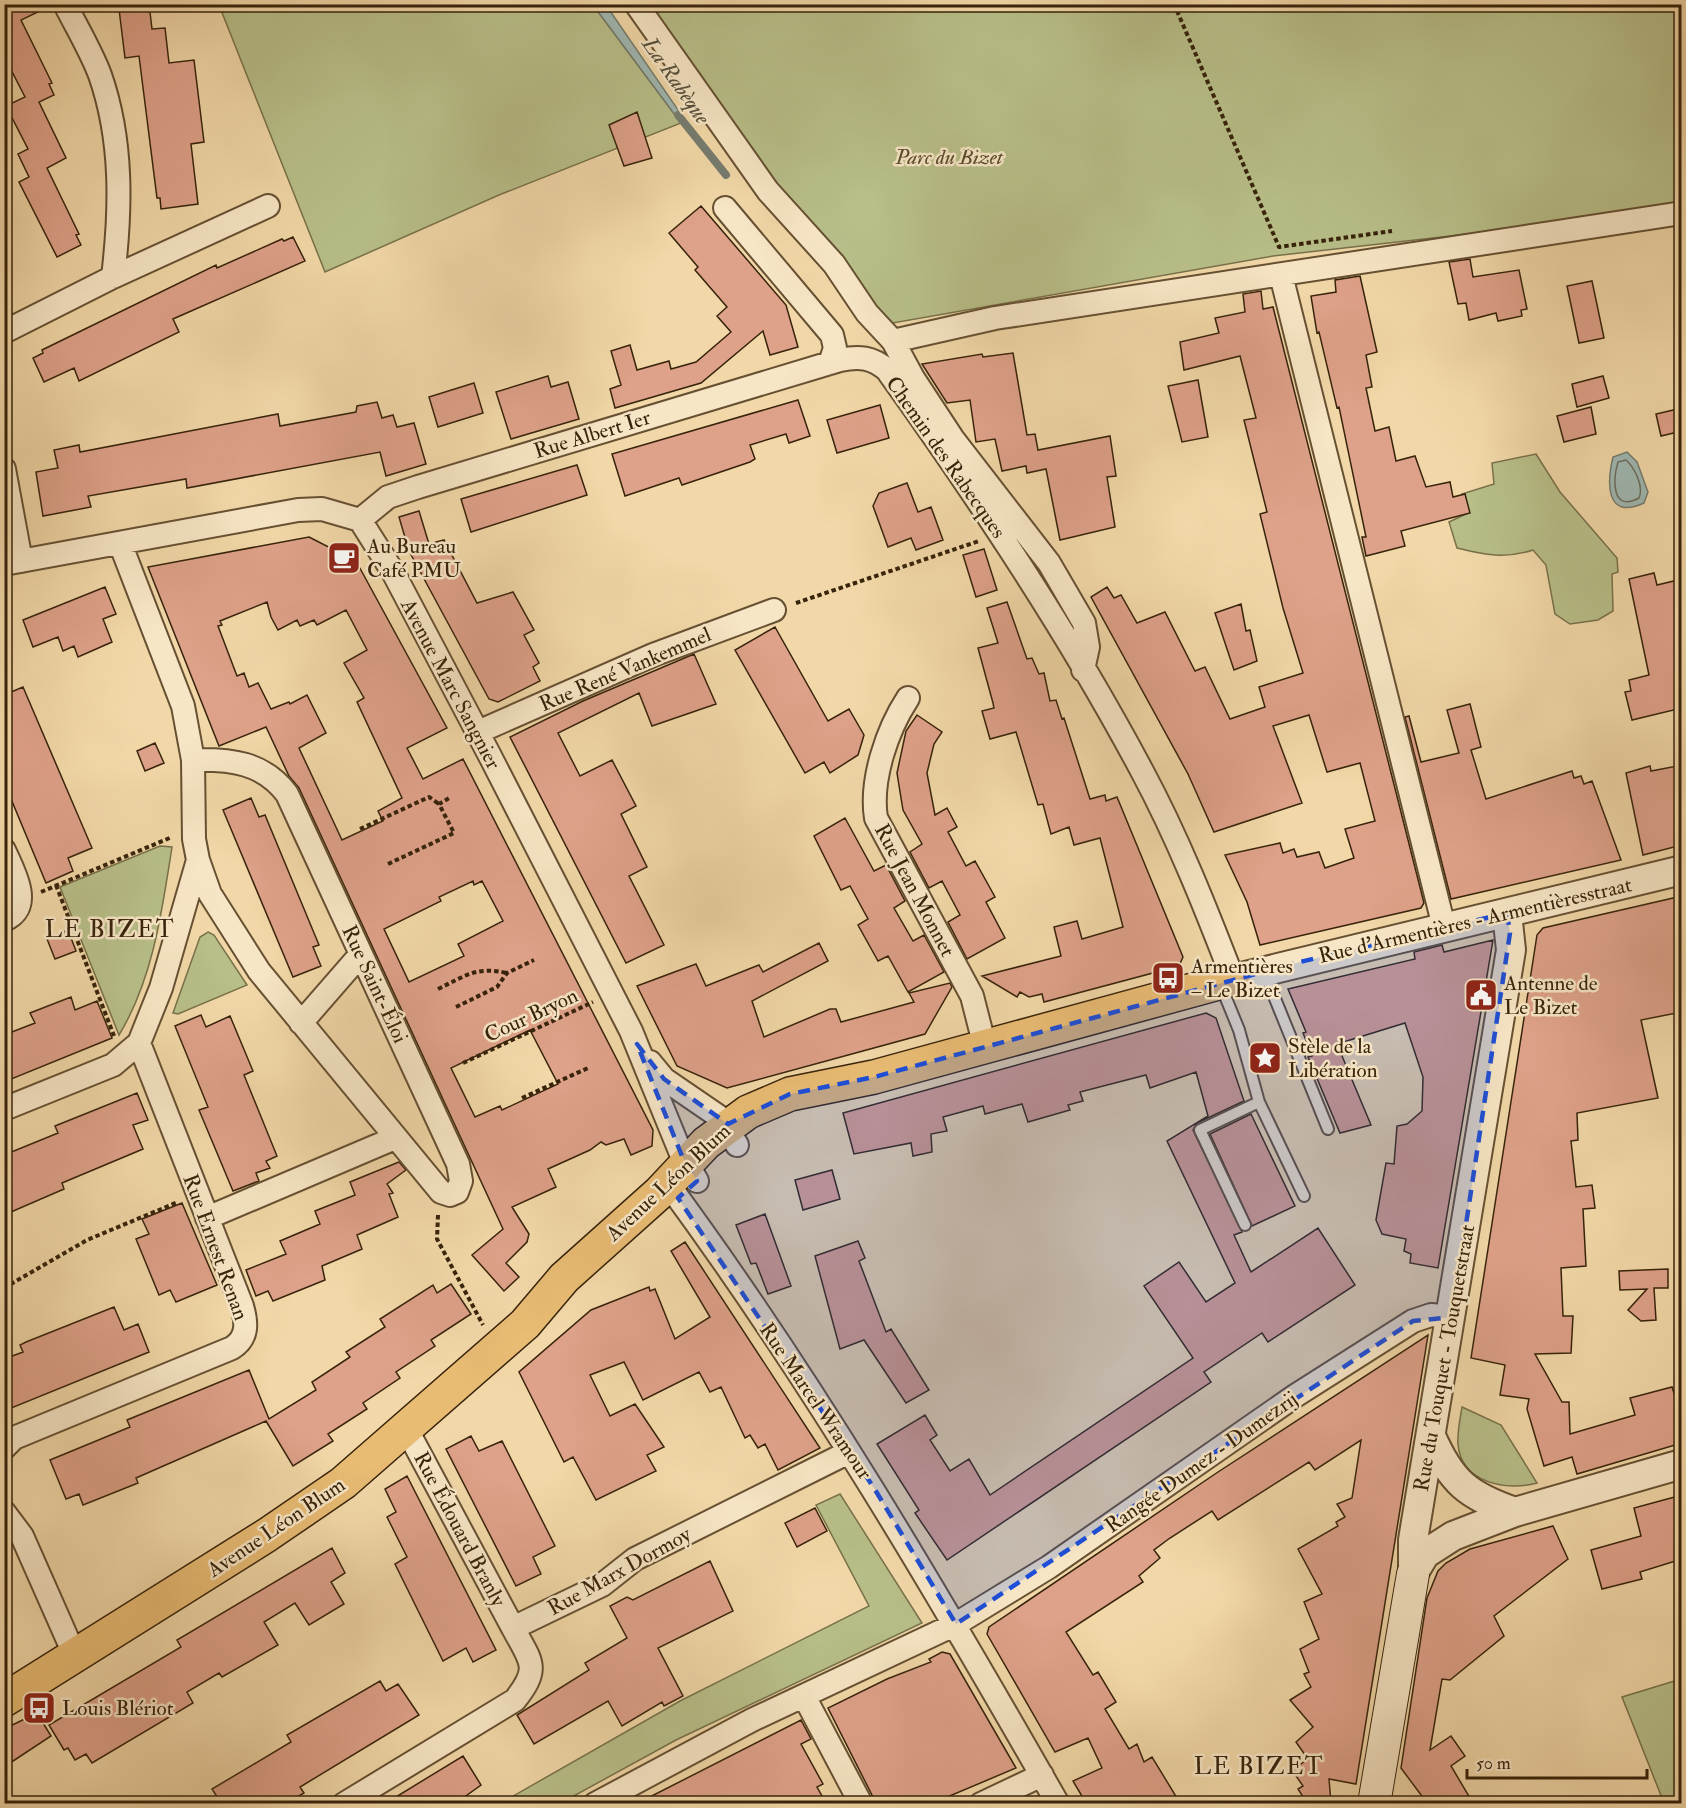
<svg xmlns="http://www.w3.org/2000/svg" width="1686" height="1808" font-family="'IM FELL Double Pica',serif">
  <style>
    .green { fill: #b8bf89; stroke: #78714a; stroke-width: 1.5 }
    .water { fill: #9fb8b2; stroke: #757c6f; stroke-width: 1.5 }
    .lines { fill: none; stroke-linecap: round; stroke-linejoin: round }
    .shore { stroke: #6b6e5e; stroke-width: 1.5 }
    .stream { stroke: #757c6f; stroke-width: 8 }
    .building { fill: #dea189; stroke: #37230b; stroke-width: 1.5; fill-rule: evenodd }
    .service-casing { stroke: #665032; stroke-width: 14 }
    .minor-casing { stroke: #665032; stroke-width: 26 }
    .tertiary-casing { stroke: #665032; stroke-width: 32 }
    .secondary-casing { stroke: #37230b; stroke-width: 34 }
    .primary-casing { stroke: #37230b; stroke-width: 36 }
    .path { stroke: #37230b; stroke-width: 4; stroke-dasharray: 4.5 3; stroke-linecap: butt }
    .service { stroke: #f7e6c6; stroke-width: 10 }
    .minor { stroke: #f7e6c6; stroke-width: 22 }
    .tertiary { stroke: #f7e6c6; stroke-width: 28 }
    .secondary { stroke: #f7e6c6; stroke-width: 32 }
    .primary { stroke: #e9bc74; stroke-width: 33 }
    .marked { fill: #1d4ed8; fill-opacity: 0.2; stroke: #1d4ed8; stroke-width: 4.5; stroke-dasharray: 12 8; stroke-linejoin: round }
    .labels { text-anchor: middle; stroke-width: 5; stroke-linejoin: round; paint-order: stroke }
    .park-label { font-size: 21px; font-style: italic; fill: #574a2a; stroke: #f7e6c6 }
    .street-label { font-size: 21px; fill: #37230b; stroke: #f7e6c6 }
    .poi-label { font-size: 21px; fill: #37230b; stroke: #f7e6c6; text-anchor: start }
    .water-label { font-size: 22px; font-style: italic; fill: #56503d; stroke: #f7e6c6 }
    .quarter-label { font-size: 24px; letter-spacing: 1.5px; fill: #37230b; stroke: #f7e6c6 }
  </style>
  <rect width="100%" height="100%" fill="#f2d8a8"/>
  <filter id="stains"><feTurbulence type="fractalNoise" baseFrequency=".00333" numOctaves="4"/><feColorMatrix values="0 0 0 0 .2 0 0 0 0 .09 0 0 0 0 .02 0 0 0 .5 -.17"/></filter>
  <radialGradient id="worn" r=".72"><stop offset=".6" stop-color="#630" stop-opacity="0"/><stop offset="1" stop-color="#630" stop-opacity=".3"/></radialGradient>
  <path class="green" d="M219,5H593L681,123L499,195L325,272Z
    M650,5H1681V210L1273,256L887,324L762,169Z
    M1536,454L1560,492L1617,558L1618,572L1612,574L1613,611L1598,620L1570,624L1555,614L1546,565L1533,550C1506,559 1485,555 1457,548L1449,522L1468,513L1462,494L1494,484L1492,463Z
    M160,846L172,847C162,911 153,979 119,1035L60,887Z
    M208,932L214,935L247,985L178,1014L173,1013L200,937Z
    M1462,1407L1501,1425L1537,1483C1508,1491 1462,1484 1458,1445C1457,1433 1460,1419 1462,1407Z
    M840,1494L922,1623L676,1740L561,1803H501L680,1701L869,1606L816,1505Z
    M1681,1679V1803H1664L1622,1697Z"/>
  <path class="water" d="M593,5H606L685,120L681,123Z
    M1627,452L1637,462L1648,492L1644,503C1605,521 1607,482 1613,457Z"/>
  <g class="lines">
    <path class="shore" d="M1626,460C1635,468 1644,487 1639,498C1611,513 1613,479 1618,462Z"/>
    <path class="stream" d="M678,115L726,175"/>
  </g>
  <path class="building" d="M4,4L52,5L21,20L52,83L49,84L54,95L39,102L66,158L47,168L79,234L76,235L81,245L57,257L19,182L29,177L18,154L28,149L6,106L25,97L4,56Z
    M122,4H149L152,29L165,28L169,63L194,60L204,142L191,144L198,204L161,209L160,198H157L139,56L125,58L119,9L122,8Z
    M637,112L652,158L624,166L609,125Z
    M701,206L786,305L798,347L770,355L763,331L701,383L615,408L610,389L621,385L611,351L630,345L637,370L669,361L671,369L696,362L731,332L717,316L727,307L695,270L698,267L669,233Z
    M293,237L305,261L173,319L179,332L79,381L74,368L44,382L33,358L43,353L42,350L216,265L217,268L282,239L284,241Z
    M1470,259L1473,277L1519,270L1527,309L1521,310L1522,316L1498,321L1496,313L1469,320L1466,303L1458,304L1449,262Z
    M1360,276L1377,352L1366,355L1372,387L1366,388L1375,431L1389,427L1396,461L1415,456L1426,487L1450,482L1453,497L1465,494L1470,513L1401,531L1405,546L1366,556L1362,537H1366L1339,407L1337,408L1319,332L1317,333L1311,296L1336,292L1335,280Z
    M1592,281L1604,338L1579,343L1567,286Z
    M1261,291L1263,309L1273,307L1424,903L1421,908L1260,945L1247,902L1225,855L1280,843L1283,853L1294,849L1297,857L1319,852L1325,868L1354,858L1345,829L1375,821L1360,763L1327,772L1309,715L1273,726L1302,803L1214,832L1188,774L1091,597L1107,587L1114,598L1121,595L1137,623L1165,612L1195,671L1205,667L1230,719L1265,707L1259,687L1303,673L1283,608L1260,514L1267,512L1244,420L1256,418L1240,356L1184,370L1180,342L1219,333L1215,318L1245,312L1243,294Z
    M1013,353L1027,435L1035,434L1038,450L1110,436L1116,476L1107,477L1115,527L1060,540L1046,469L1027,473L1026,466L1002,471L995,439L976,442L970,400L947,403L922,364L982,354L983,357Z
    M548,376L551,387L568,382L579,419L511,439L496,392Z
    M1603,376L1609,398L1577,407L1572,384Z
    M1198,380L1208,437L1182,442L1168,386Z
    M474,383L483,413L438,427L429,397Z
    M798,400L810,436L789,443L786,434L750,445L755,459L750,462L682,485L679,478L625,496L612,454Z
    M377,402L382,418L393,415L397,427L414,423L426,464L386,476L380,452L187,488L186,479L88,496L91,507L43,516L36,472L58,468L54,450L79,445L80,452L278,414L280,426L356,412L357,406Z
    M880,405L889,438L837,453L827,420Z
    M1591,407L1596,434L1564,442L1557,416Z
    M1682,408V431L1661,436L1656,414Z
    M577,465L587,495L471,532L461,499Z
    M907,483L918,512L931,507L943,540L916,550L911,538L888,547L873,506L879,493Z
    M419,511L429,544L444,540L477,603L513,592L534,630L524,635L539,663L533,667L540,681L498,702L489,699L409,551L399,517Z
    M309,537L356,561L447,728L407,748L423,779L463,759L653,1130L652,1146L631,1155L624,1139L606,1145L601,1142L590,1150L548,1169L556,1187L512,1207L529,1234L527,1242L506,1263L519,1277L504,1291L472,1255L503,1229L299,788L289,776L266,727L219,746L148,567ZM267,602L271,617L278,630L297,620L300,626L314,620L317,625L346,610L367,650L344,663L364,698L357,702L402,798L378,811L383,821L342,840L299,748L326,733L307,695L290,704L289,702L271,709L258,683L249,687L244,673L237,676L218,626L222,625L220,621ZM473,881L474,885L482,881L503,921L458,944L464,956L409,982L384,929L441,901L439,897ZM530,1030L558,1084L502,1110L500,1106L475,1117L451,1068Z
    M984,549L997,590L976,597L963,555Z
    M1654,573L1657,585L1682,579V708L1632,720L1625,692L1631,691L1629,680L1649,675L1629,579Z
    M105,587L116,614L103,619L112,642L78,657L74,646L63,651L58,637L33,647L23,620Z
    M1007,602L1027,659L1032,658L1039,674L1044,673L1050,701L1056,700L1062,719L1064,718L1090,799L1105,795L1106,801L1117,797L1183,957L1179,966L1044,1002L1042,994L1029,997L1020,992L1017,997L982,976L1061,956L1054,927L1077,921L1082,939L1123,927L1100,838L1074,845L1069,827L1051,834L1043,804L1038,805L1016,732L990,739L982,711L994,708L993,703L978,648L998,643L987,608Z
    M1241,604L1246,631L1250,630L1257,661L1234,670L1215,613Z
    M775,627L828,721L849,709L864,735L858,755L830,773L824,762L805,773L735,650Z
    M694,654L716,704L652,726L639,693L558,733L580,776L612,760L636,806L621,814L647,867L629,876L664,945L626,963L510,737L583,701Z
    M23,687L92,848L68,858L73,871L46,883L4,782V695Z
    M1470,704L1481,747L1471,750L1486,799L1572,771L1574,778L1581,776L1584,784L1592,781L1621,860L1451,899L1405,717L1409,716L1421,762L1459,753L1447,710Z
    M917,715L942,732L934,744L927,773L935,815L947,808L957,827L948,832L966,866L975,861L995,897L986,902L1005,938L967,959L948,922L960,915L942,881L929,888L910,852L922,844L903,810L897,773L906,731Z
    M155,743L164,763L145,771L137,751Z
    M1650,766L1651,771L1677,766L1682,785V845L1643,855L1626,773Z
    M251,798L259,817L265,815L319,945L313,947L321,966L293,977L223,810Z
    M845,818L874,871L886,865L905,901L894,908L913,941L924,935L944,972L908,992L888,956L878,961L858,925L868,919L850,886L841,890L814,836Z
    M1682,896V1012L1641,1020L1658,1098L1577,1113L1578,1140L1571,1141L1576,1187L1592,1185L1595,1208L1583,1209L1586,1266L1561,1268L1563,1316H1573L1571,1353L1535,1354L1562,1402H1569L1570,1434L1635,1415L1630,1398L1672,1387L1682,1418V1443L1577,1474L1572,1457L1544,1466L1527,1409L1529,1399L1500,1395L1505,1365L1471,1358L1537,935L1543,928Z
    M68,930L76,951L55,959L47,939Z
    M1493,940L1438,1268L1410,1263L1411,1254L1404,1251L1406,1239L1382,1234L1376,1220L1386,1163L1394,1164L1397,1126L1407,1124L1422,1111L1423,1077L1405,1023L1337,1044L1371,1125L1340,1133L1308,1057L1312,1056L1303,1033L1306,1032L1288,989L1415,959L1414,952L1442,945L1444,952Z
    M819,943L828,961L752,1001L764,1037L830,1009H836L841,1022L914,1002L909,993L950,983L952,987L925,1034L727,1088L677,1066L637,986L696,964L706,986L759,965L763,972Z
    M71,997L75,1010L97,1001L112,1038L4,1082V1035L35,1023L30,1013Z
    M1206,1013L1216,1018L1244,1101L1197,1123L1193,1130L1242,1232L1234,1235L1251,1272L1318,1228L1355,1285L1268,1342L1262,1333L1204,1372L1211,1382L947,1560L915,1513L919,1510L877,1444L925,1415L937,1435L930,1440L950,1471L969,1459L990,1495L1193,1358L1144,1286L1179,1262L1206,1302L1235,1283L1167,1141L1208,1116L1196,1072L1150,1088L1146,1075L1080,1092L1083,1101L1068,1105L1070,1110L1028,1122L1022,1104L985,1114L983,1106L943,1117L947,1131L931,1134L932,1152L913,1156L911,1143L854,1154L843,1113Z
    M201,1015L206,1027L230,1016L253,1071L244,1075L277,1156L266,1161L270,1168L256,1173L259,1181L233,1191L199,1110L208,1107L175,1026Z
    M137,1093L148,1120L133,1125L143,1149L62,1183L64,1189L11,1212L4,1197V1155L58,1133L55,1126Z
    M1251,1114L1295,1206L1252,1226L1210,1134Z
    M399,1162L406,1170L387,1184L393,1193L389,1194L398,1217L357,1235L362,1249L322,1266L325,1280L273,1301L268,1291L256,1296L246,1270L286,1254L280,1241L320,1224L315,1211L355,1195L350,1182Z
    M832,1170L840,1199L803,1210L795,1180Z
    M182,1203L217,1285L176,1302L170,1290L159,1295L136,1239L149,1234L142,1219Z
    M765,1214L791,1286L768,1294L756,1263L751,1264L736,1225Z
    M858,1241L865,1258L859,1261L886,1332L891,1329L929,1390L906,1403L864,1340L840,1349L815,1256Z
    M685,1242L820,1448L778,1470L765,1444L758,1448L750,1435L745,1438L721,1387L710,1392L699,1372L643,1400L624,1362L590,1375L610,1416L635,1404L664,1447L647,1455L656,1471L596,1500L573,1457L564,1462L519,1372L591,1310L649,1287L650,1291L655,1289L675,1339L710,1317L671,1251Z
    M1668,1269V1288H1654L1656,1320L1641,1321L1628,1310L1647,1289L1620,1290L1619,1271Z
    M451,1284L471,1314L431,1340L435,1346L396,1372L400,1378L363,1403L367,1409L328,1434L333,1441L293,1466L266,1421L136,1478L138,1483L83,1505L79,1494L66,1499L50,1460L130,1427L127,1420L249,1370L269,1419L316,1390L312,1382L350,1357L346,1352L385,1327L380,1319L433,1285L437,1293Z
    M114,1307L124,1330L138,1324L149,1352L4,1411V1359L23,1352L20,1345L26,1342Z
    M1428,1335L1356,1784L1329,1779L1331,1803H1307L1298,1789L1303,1786L1292,1770L1308,1759L1296,1742L1313,1727L1290,1700L1311,1687L1304,1674L1309,1672L1300,1649L1319,1639L1304,1602L1322,1594L1298,1549L1338,1526L1336,1522L1345,1517L1337,1504L1352,1498L1361,1440L1315,1470L1309,1462L1218,1520L1212,1511L1170,1538L1154,1550L1160,1558L1139,1576L1143,1582L1066,1632L1093,1675L1098,1672L1116,1702L1105,1709L1129,1749L1137,1744L1144,1762L1152,1757L1180,1803H1086L1073,1781L1102,1768L1088,1738L1055,1752L987,1634L989,1627L1218,1472Z
    M471,1436L479,1451L502,1441L555,1546L533,1557L541,1574L516,1586L446,1449Z
    M407,1476L496,1650L473,1662L466,1648L443,1661L395,1564L407,1557L387,1517L396,1512L385,1489Z
    M1682,1495V1559L1640,1572L1642,1579L1602,1589L1591,1550L1641,1536L1634,1508Z
    M815,1508L827,1531L797,1547L785,1523Z
    M1553,1526L1568,1559L1494,1616L1504,1636L1450,1680L1442,1679L1430,1750L1451,1736L1465,1756L1451,1766L1473,1803H1427L1401,1768L1427,1598L1438,1571L1446,1563L1470,1549Z
    M332,1548L345,1573L331,1582L344,1604L309,1625L295,1603L264,1622L278,1645L222,1677L219,1673L187,1692L193,1703L92,1763L86,1754L75,1760L68,1748L64,1750L49,1725L181,1647L177,1640Z
    M710,1561L733,1611L658,1648L683,1696L664,1706L662,1702L622,1726L608,1701L534,1744L517,1715L589,1670L585,1663L627,1638L610,1606L627,1597L633,1600Z
    M942,1652L950,1654L1016,1768L933,1803H876L828,1708L887,1679L931,1662L929,1659Z
    M380,1681L386,1691L398,1684L419,1715L300,1787L304,1793L287,1803H221L212,1789L291,1742L287,1735Z
    M37,1713L51,1736L4,1767V1729Z
    M801,1720L811,1739L801,1744L823,1784L817,1787L826,1803H638Z
    M463,1756L481,1785L456,1803H386Z"/>
  <g class="lines">
    <g class="service-casing">
      <path id="service" d="M1265,974L1328,1129
        M1221,986L1239,1030L1259,1102L1200,1130L1245,1225
        M1259,1102L1304,1196"/>
    </g>
    <g class="minor-casing">
      <path id="minor" d="M65,4C77,28 91,51 100,75C123,141 121,210 113,277
        M636,4L768,191L834,264L867,313L893,341L913,378L953,439L1049,563L1084,623L1088,647L1083,670
        M725,208L832,335L835,348L830,363
        M1281,275L1444,927
        M4,332L113,277L268,206
        M893,341L995,318L1682,213
        M4,469L21,561
        M360,520L388,497L418,487L840,360C859,356 872,357 887,370C979,499 1068,632 1142,771C1178,838 1206,909 1233,979
        M120,543L183,706L193,760L194,839L198,860L210,894L259,971L441,1192L450,1195L457,1192L461,1181L458,1164L287,794C263,762 230,759 193,760
        M4,564L298,510L322,509L360,520L393,572L490,756L631,1031L682,1156L697,1181
        M908,698C887,730 870,780 876,818L972,996L985,1047
        M478,732L653,655L774,610
        M4,850C13,871 35,907 4,920
        M301,1023L361,954
        M650,1062L664,1079L721,1118L737,1145
        M4,1109L113,1065L139,1043L161,988L198,860
        M668,1184C813,1381 937,1592 1058,1804
        M207,1218L395,1138
        M407,1430L513,1628
        M4,1448L14,1438L232,1348C248,1338 247,1323 242,1306L139,1043
        M4,1512L22,1536L75,1656
        M804,1696L861,1804
        M344,1804L515,1700C541,1667 531,1662 513,1628L602,1585L635,1559L849,1452
        M595,1804L752,1720L956,1624L1049,1567L1295,1396L1413,1321L1431,1315L1452,1317
        M981,1804L1042,1775"/>
    </g>
    <g class="tertiary-casing">
      <path id="tertiary" d="M1233,979L1682,870
        M1431,1436C1451,1482 1468,1496 1515,1512
        M1413,1574V1540L1511,950L1507,913
        M1413,1574L1425,1554L1453,1536L1515,1512L1682,1464"/>
    </g>
    <g class="secondary-casing">
      <path id="secondary" d="M1374,1804L1413,1574"/>
    </g>
    <g class="primary-casing">
      <path id="primary" d="M4,1700L267,1535L343,1483L525,1324L564,1278L659,1193L706,1143L748,1112L790,1094L874,1077L1233,979"/>
    </g>
    <path class="path" d="M1174,4L1279,247L1392,231
      M796,603L979,541
      M360,829L429,797L439,804
      M388,864L454,833L439,804L451,797
      M56,885L114,1036
      M41,892L172,837
      M438,989C465,976 476,966 507,973
      M456,1007L497,987L507,973L534,960
      M463,1063L593,1002
      M522,1098L588,1068
      M438,1215L437,1239L483,1325
      M4,1288L87,1240L178,1202"/>
    <use href="#service" class="service"/>
    <use href="#minor" class="minor"/>
    <use href="#tertiary" class="tertiary"/>
    <use href="#secondary" class="secondary"/>
    <use href="#primary" class="primary"/>
  </g>
  <path class="marked" d="M1507,913L1510,933L1452,1317L1413,1321L956,1624L874,1488L678,1198L697,1181L682,1156L637,1044L664,1079L728,1124L790,1094L874,1077L1300,962Z"/>
  <defs>
    <g id="cafe-square" transform="scale(1.725)"><rect x="-9" y="-9" width="18" height="18" rx="4" fill="#8f2418" stroke="#f7e6c6"/><path d="M-5.5-4.5H6V0H3Q3 3.5 0 3.5H-2.5Q-5.5 3.5-5.5 0ZM3-3.2v2h1.7v-2ZM-6 4.5H4V6H-6Z" fill="#fff"/></g>
    <g id="bus-square" transform="scale(1.725)"><rect x="-9" y="-9" width="18" height="18" rx="4" fill="#8f2418" stroke="#f7e6c6"/><path d="M-5-6H5V4H4V6H2V4H-2V6H-4V4H-5ZM-3.5-4V0h7V-4ZM-3.5 1.2v1.5H-2V1.2ZM2 1.2v1.5H3.5V1.2Z" fill="#fff"/></g>
    <g id="civic-square" transform="scale(1.725)"><rect x="-9" y="-9" width="18" height="18" rx="4" fill="#8f2418" stroke="#f7e6c6"/><path d="M-.6-6.5H3V-4.5H.6V-3L4-1V1h2V6H-6V1h2V-1L-.6-3ZM-1.2 2.5V6h2.4V2.5Z" fill="#fff"/></g>
    <g id="sight-square" transform="scale(1.725)"><rect x="-9" y="-9" width="18" height="18" rx="4" fill="#8f2418" stroke="#f7e6c6"/><path d="M0-6L1.8-2.2L6-1.7L2.9 1.2L3.7 5.4L0 3.3L-3.7 5.4L-2.9 1.2L-6-1.7L-1.8-2.2Z" fill="#fff"/></g>
  </defs>
  <g fill-rule="evenodd">
    <use href="#cafe-square" x="344" y="558"/>
    <use href="#bus-square" x="1168" y="978"/>
    <use href="#civic-square" x="1481" y="995"/>
    <use href="#sight-square" x="1265" y="1058"/>
    <use href="#bus-square" x="39" y="1708"/>
  </g>
  <g class="labels">
    <g class="park-label">
      <text x="949" y="164">Parc du Bizet</text>
    </g>
    <g class="street-label">
      <text transform="translate(592 434) rotate(-17)" y="7">Rue Albert Ier</text>
      <text transform="translate(946 457) rotate(55)" y="7">Chemin des Rabecques</text>
      <text transform="translate(625 669) rotate(-23)" y="7">Rue René Vankemmel</text>
      <text transform="translate(451 684) rotate(62)" y="7">Avenue Marc Sangnier</text>
      <text transform="translate(915 890) rotate(62)" y="7">Rue Jean Monnet</text>
      <text transform="translate(1475 920) rotate(-13)" y="7">Rue d'Armentières - Armentièresstraat</text>
      <text transform="translate(375 984) rotate(65)" y="7">Rue Saint-Éloi</text>
      <text transform="translate(531 1015) rotate(-25)" y="7">Cour Bryon</text>
      <text transform="translate(668 1182) rotate(-43)" y="7">Avenue Léon Blum</text>
      <text transform="translate(216 1247) rotate(70)" y="7">Rue Ernest Renan</text>
      <text transform="translate(1444 1358) rotate(-80)" y="7">Rue du Touquet - Touquetstraat</text>
      <text transform="translate(816 1401) rotate(56)" y="7">Rue Marcel Wramour</text>
      <text transform="translate(1201 1462) rotate(-35)" y="7">Rangée Dumez - Dumezrij</text>
      <text transform="translate(276 1527) rotate(-34)" y="7">Avenue Léon Blum</text>
      <text transform="translate(460 1529) rotate(62)" y="7">Rue Édouard Branly</text>
      <text transform="translate(619 1571) rotate(-29)" y="7">Rue Marx Dormoy</text>
    </g>
    <g class="poi-label">
      <text x="367" y="553">Au Bureau<tspan x="367" dy="24">Café PMU</tspan></text>
      <text x="1191" y="973">Armentières<tspan x="1191" dy="24">– Le Bizet</tspan></text>
      <text x="1504" y="990">Antenne de<tspan x="1504" dy="24">Le Bizet</tspan></text>
      <text x="1288" y="1053">Stèle de la<tspan x="1288" dy="24">Libération</tspan></text>
      <text x="62" y="1715">Louis Blériot</text>
    </g>
    <g class="water-label">
      <text transform="translate(677 80) rotate(55)" y="8">La Rabèque</text>
    </g>
    <g class="quarter-label">
      <text x="110" y="937">LE BIZET</text>
      <text x="1259" y="1774">LE BIZET</text>
    </g>
  </g>
  <rect width="1686" height="1808" fill="none" stroke="#f2d8a8" stroke-width="24"/>
  <rect x="6" y="6" width="1674" height="1796" fill="none" stroke="#37230b" stroke-width="3"/>
  <rect x="12" y="12" width="1662" height="1784" fill="none" stroke="#37230b" stroke-width="1.5"/>
  <path d="M1467 1769v9h180v-9" fill="none" stroke="#37230b" stroke-width="3"/>
  <text x="1476" y="1769" font-size="18" fill="#37230b" stroke="#f7e6c6" stroke-width="4.5" paint-order="stroke">50 m</text>
  <rect width="100%" height="100%" filter="url(#stains)"/>
  <rect width="100%" height="100%" fill="url(#worn)"/>
</svg>
